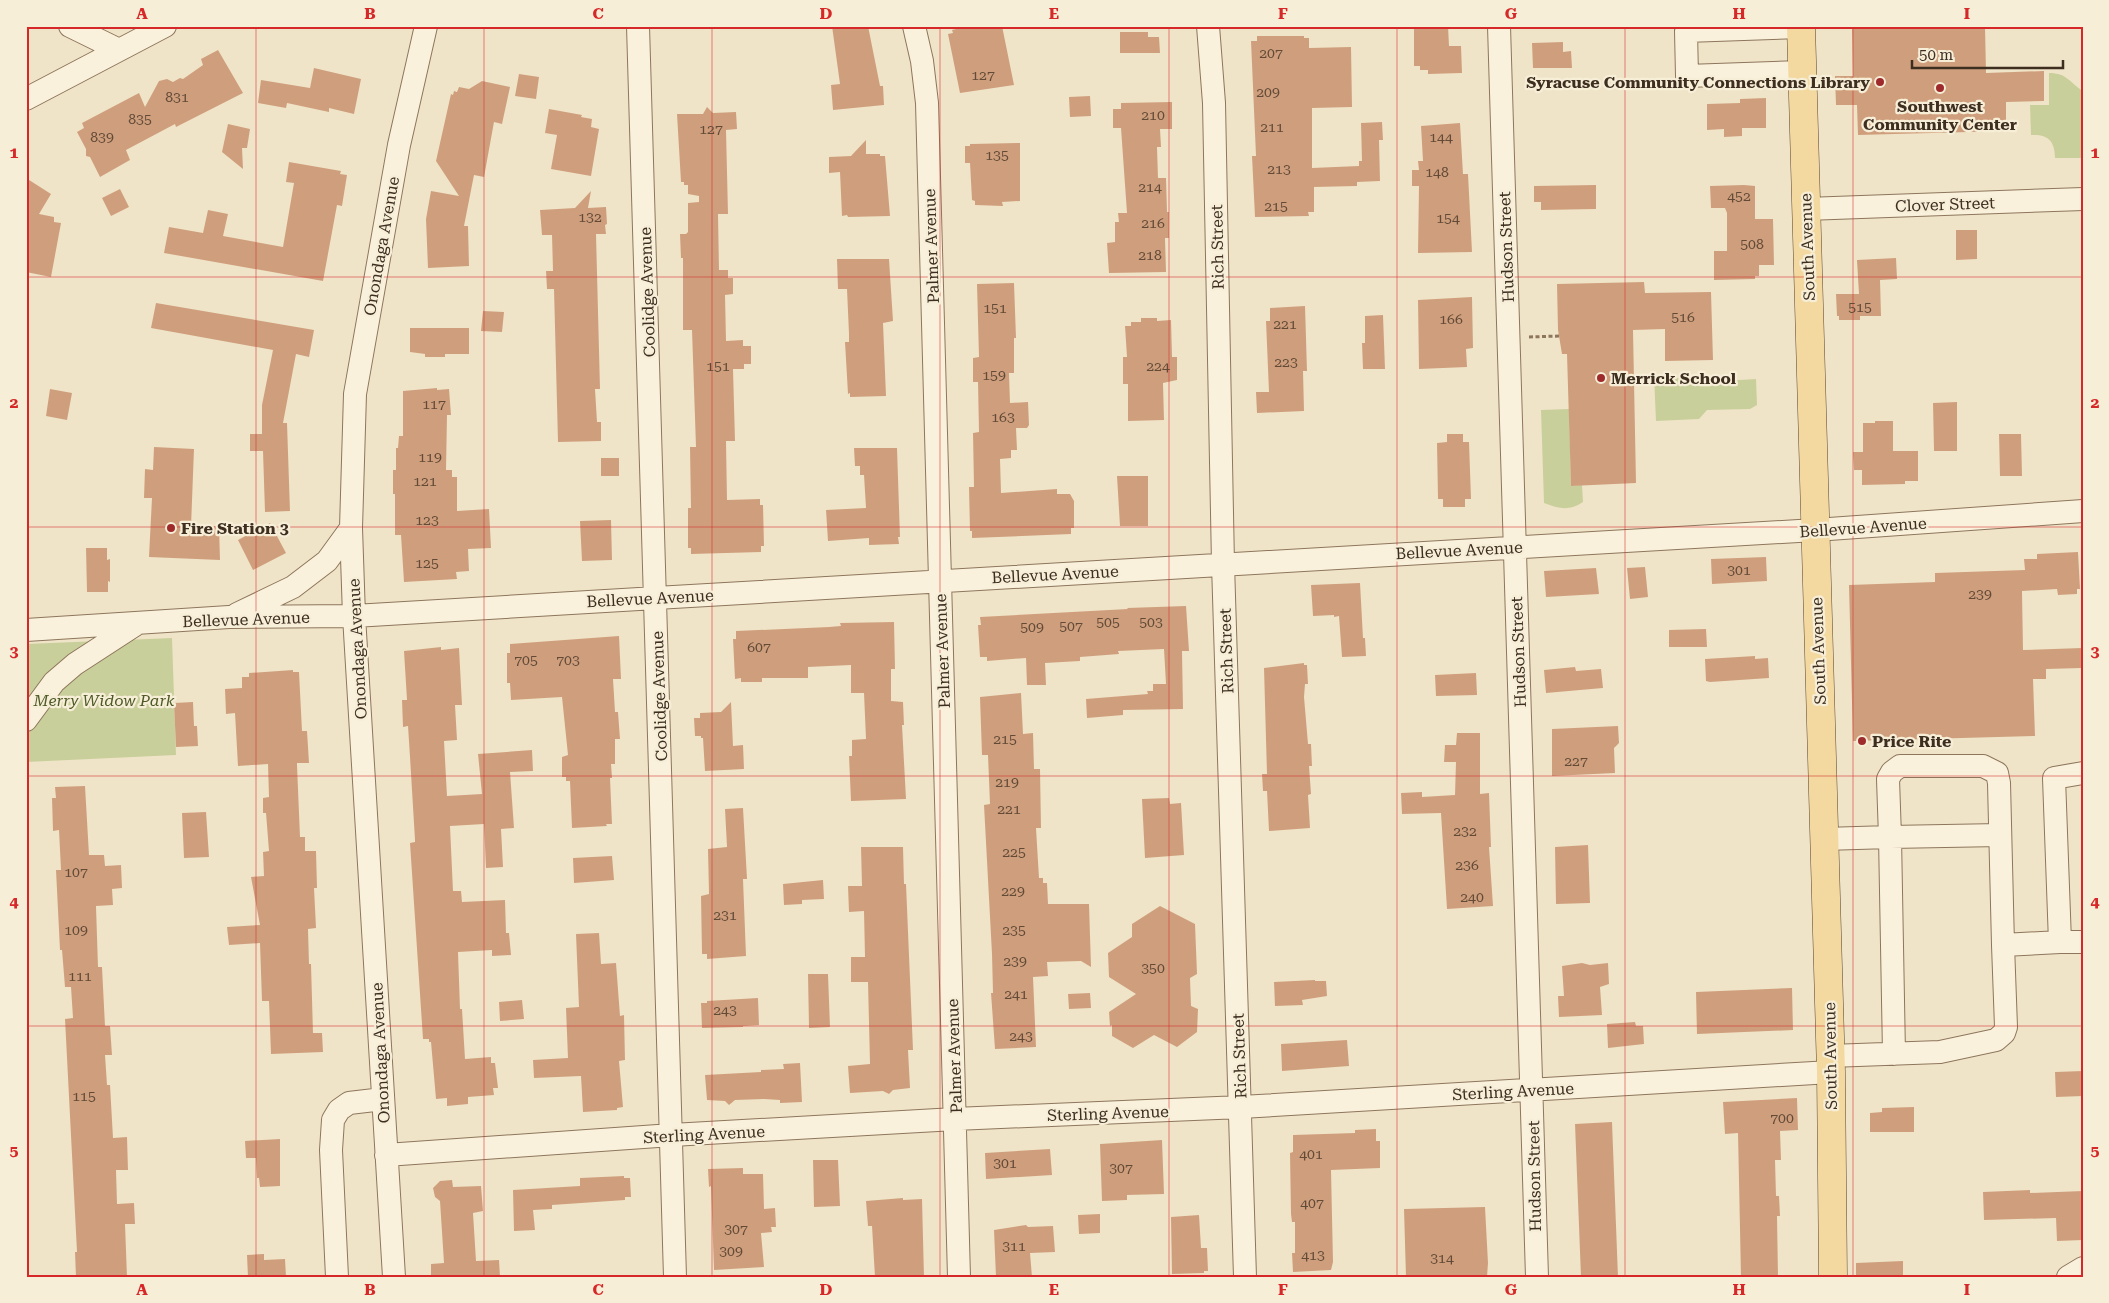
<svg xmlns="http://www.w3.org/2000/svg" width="2109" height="1303" font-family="'Roboto Serif',serif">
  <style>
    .green { fill: #c9cf9b }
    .building { fill: #cf9f7d }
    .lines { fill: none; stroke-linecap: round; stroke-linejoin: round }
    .minor-casing { stroke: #8d765c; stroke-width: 24 }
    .major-casing { stroke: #5b4430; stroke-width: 29 }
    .path { stroke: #8d765c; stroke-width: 3; stroke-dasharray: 4 2.5; stroke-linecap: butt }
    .minor { stroke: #faf1dc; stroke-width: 22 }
    .major { stroke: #f3d9a0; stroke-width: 28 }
    .grid { fill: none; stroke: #d62828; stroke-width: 1; stroke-opacity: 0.55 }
    .poi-dot { fill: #9e2a2b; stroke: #f7eed8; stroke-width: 2 }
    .labels { text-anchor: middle; stroke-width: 4.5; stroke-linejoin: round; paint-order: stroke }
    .number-label { font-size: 14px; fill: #624a37 }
    .poi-label { font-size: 16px; font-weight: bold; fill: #3d2e20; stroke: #f7eed8; text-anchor: start }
    .street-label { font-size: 16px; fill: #3d2e20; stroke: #f7eed8 }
    .park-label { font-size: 16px; font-style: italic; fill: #4d5a26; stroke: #f7eed8 }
    .neatline { fill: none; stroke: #d62828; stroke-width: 2 }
    .grid-label { font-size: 16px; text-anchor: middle; font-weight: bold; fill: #d62828 }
  </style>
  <rect width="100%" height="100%" fill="#f0e4c8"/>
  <path class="green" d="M2049,73C2067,73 2069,82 2083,91V158H2055C2055,141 2048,134 2031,135L2030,105H2049Z
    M1654,375L1706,382L1756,379L1757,405L1750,409L1707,410L1699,419L1656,421Z
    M1569,409L1571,486L1582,485L1583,502C1570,511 1559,509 1544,503L1541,410Z
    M172,638L176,755L26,762V644Z"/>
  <path class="building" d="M832,26H868L880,86H883L884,105L833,110L831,85L840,84Z
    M969,26H1002L1014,85L960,93L948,34L953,33L952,30Z
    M1414,26H1448L1449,46H1461L1462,73L1428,74V70H1420V66H1414Z
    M1852,26H1985L1986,73L2044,71V101L2006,102V131L1858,135L1857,105H1836L1835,76H1853Z
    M1120,32H1148V37H1159L1160,53H1120Z
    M1257,36H1304V38H1309V48L1351,47L1352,107L1312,108V168L1359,166V161H1362L1361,123L1382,122L1383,140H1379L1380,181L1357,182V186L1314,187V212H1308L1309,216L1255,217L1252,156H1256L1251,41H1257Z
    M1563,42V52L1571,51L1572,68H1533L1532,43Z
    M218,50L243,93L176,127L175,124L126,150L130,160L100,177L90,157L86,156V149L77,132L84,128L82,123L139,93L145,107L159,81L167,79L173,82L180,78L183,79L203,65L201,59Z
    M314,68L361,79L354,114L329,108V112L287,103L286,108L258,103L261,80L310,88Z
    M519,74L539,77L536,99L515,96Z
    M482,81L510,87L502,124L494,122L484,177L474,175L464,226H468L469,266L428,268L426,219L431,191L459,196L436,161L451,94L453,95L454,91L457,92L459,87L469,89Z
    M1090,96L1091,116L1070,117L1069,97Z
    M1766,98V128H1742V136L1724,137V129L1707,130V104L1740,103V99Z
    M1172,102V129H1160L1161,147H1157L1158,178H1166L1167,212H1169V238H1165L1166,272L1109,273L1107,243L1115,242V222H1119L1118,213H1127L1121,128H1113V109H1121V103Z
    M707,107L713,113L736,112L737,129L726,130L728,214H718L719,270H728V278H733V294L725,295L726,341L743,340V346H751V364H744V369H733L735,441H726L727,500L760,499V505H763L764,546H761V552L691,554V548H688V508H691L690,447H696L692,330H683V258H681L680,234H686L688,232V203L699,202V196L688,194V185H684V182H681L677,114H703Z
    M549,109L582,115L581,117L592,119L591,127L599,129L591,176L551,169L557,135L545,133Z
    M1460,123L1463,174H1468L1472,252L1418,253L1419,186H1412V170H1419L1418,161H1423L1421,126Z
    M228,124L250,129L247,148H242L243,169L222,152Z
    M866,140V154H880V156H885L890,216L848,217L847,215L842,216L840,172L829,173V157L851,156Z
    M1020,143V201L1002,202L1003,206L975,205V201L972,200L970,163H965V146H970V144Z
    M289,162L341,171L340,174L347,175L342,206L337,205L323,281L164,253L169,227L203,233L208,210L228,214L223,236L283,247L294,183L286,182Z
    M26,178L51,194L39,214L54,217V222L61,223L51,277L26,272Z
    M1596,185V209L1541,210V202H1534V186Z
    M1744,185L1755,186V219H1773L1774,265H1759V276H1755V279L1714,280V251H1727V213L1725,208H1711L1710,186Z
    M120,189L129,207L111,216L102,198Z
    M591,191L588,208L606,207L607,224L605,225L606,234H596L600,389H595L597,422H601V441L558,442L554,289H547L546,271H553L552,235H542L540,210L575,208Z
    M1956,230H1977V259L1956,260Z
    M1896,258L1897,279L1880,280L1881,316H1860V320H1839V316H1837L1836,294H1859L1857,260Z
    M837,259H889L893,321L883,323L886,396L850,397V393L848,394L845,342H849V334L847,289H838Z
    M1644,282L1645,293L1711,292L1713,360L1665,361V329L1633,330L1636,483L1571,486L1567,354H1562L1558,330L1557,284Z
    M1014,283L1016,338H1014V373H1009L1010,403L1028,402L1029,425L1027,428H1016L1017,450H1011V458L1000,459L1001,493L1057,489V494H1070L1074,501V528H1071V534L972,538V531H970L969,487H974L973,433L979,432L978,382H973V358L979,357L977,284Z
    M1472,297L1473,348L1466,349L1467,367L1419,369L1418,300Z
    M156,303L314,330L309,357L296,354L283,423H287L290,511L265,512L263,451H250V434H262V405L273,350L151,328Z
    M1305,306L1307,371H1303L1304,411L1257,413L1256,392H1269L1266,321H1270V308Z
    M483,311L504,312L502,332L481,331Z
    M1383,315L1385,369H1363L1362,343H1365V316Z
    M1141,318H1157V321L1171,320L1172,357H1177V380L1163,383L1164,420L1128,421V384H1123V357H1127L1125,326H1131V322H1141Z
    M410,328H469V354H445V357H425V354L410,352Z
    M437,388V390L449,389L451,415H447L446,470H452V477H457V511L489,509L491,548L468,549L469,571L456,572L457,579L404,582L401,535H395V494H393V470H396V448H398L399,436H403V391Z
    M50,389L72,393L67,420L46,416Z
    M1957,402V451H1934L1933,403Z
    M1875,421H1893V451H1918V481H1905V484L1862,485V470H1854L1853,452H1863V423H1875Z
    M1447,434H1463V442H1469L1471,499H1465V507H1443V499H1438L1437,443L1447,442Z
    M1999,434H2021L2022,476H2000Z
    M154,447L194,449L191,527L219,526L220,560L149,557L152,498H144L145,469L153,470Z
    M854,448H897L900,537H898L899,544L869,545V538L828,541L826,510L866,508L864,475H860V466H855Z
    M601,458H619V476H601Z
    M1117,476H1148V526H1120Z
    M611,520L612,560L582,561L580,521Z
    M270,523L286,553L253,570L238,540Z
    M86,548H107V560L110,559V582L108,581V592H87Z
    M2078,552L2080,589H2077V594L2058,595L2057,589L2022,591L2023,650L2082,648V668L2046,669V679H2033L2035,736L1853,741L1849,585L1935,582V573L2025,570L2024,559H2037V554Z
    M1766,557L1767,581L1712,584L1711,559Z
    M1645,567L1648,597L1630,599L1627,568Z
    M1596,568L1599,594L1546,597L1544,571Z
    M1360,583L1363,638H1365L1366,656L1342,657L1339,616L1334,617V615L1313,616L1311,585Z
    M1186,606L1189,651H1182L1183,709L1123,710V715L1087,718L1086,699L1148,694L1147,691H1153V684H1166L1164,649L1118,651L1119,654L1080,657V661L1045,663L1046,685H1027L1026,658L987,661V657H980L978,625H981L980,617L1128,609L1127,608Z
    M894,622L895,669H891V701L903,702L904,725H902L906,799L851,801L849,756H852V740L866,739L864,693H851V665L808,667V678H762V682H741V678L735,679L733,639H736V631L829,627L841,626L840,623Z
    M1706,629L1707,647H1669V630Z
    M619,636L621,679H613L615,712H618L620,739H615V764H611L612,778H610L612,824H606L607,826L572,828L570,781H566V777H562V757L568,755L562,697L511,700L510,683H507V653H510V644Z
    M441,647V650L459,648L462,705H455L457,740L444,741L447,796L482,794L478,754L532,750L533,771L510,772L514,828L501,829L503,867L486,868L484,824L450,826L453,891H461L462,902L505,900L506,933H509L511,955L492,956V950L458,952L460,1009H462L465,1059L491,1057V1063H495L498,1088H493L494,1095L468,1097V1104L447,1106V1098L436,1099L431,1042H429V1039H423L410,843L415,842V840L410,757L408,726L403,727L402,700H407L404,651Z
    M1755,656V659L1768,658L1769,678L1710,682L1706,681L1705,659Z
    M1304,663V665H1307L1308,684H1305L1304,697L1308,744H1311L1312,766H1309L1311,794L1308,795L1310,828L1269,831L1267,791H1263L1262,774H1267L1264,668Z
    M1575,667L1576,671L1601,669L1603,688L1546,693L1544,670Z
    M293,670V672H299L302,731H307L309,763H297V765L300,837H305V851H316L317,888H314L316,928L308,929L309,964H311L313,1033H322L323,1052L271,1054L269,1001H262L260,943L229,945L227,927L260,925L251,877L264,876L263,852L269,851L266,813H263V798L269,797L268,764L238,766L235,713L226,714L225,689L242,688V677H249V673Z
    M1476,673L1477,695L1436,696L1435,675Z
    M1021,693L1023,734L1033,733L1034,769H1040L1041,828H1036L1039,878H1043V883H1047L1048,904H1089L1091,967L1081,961L1047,962L1048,976L1033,977L1036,1047L995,1049L991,993H993L992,954L984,805L990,804L988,755H982L980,697Z
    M193,702L194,726H197L198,746L176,747L174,703Z
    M731,702L733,746L743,745L744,769L705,771L703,738H701V736H695L694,718H700V713L721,712Z
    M1618,726L1619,743L1614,748L1615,773L1552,776V729Z
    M1457,733H1480V794L1489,793L1491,847H1489L1493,906L1447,909L1441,813L1402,814L1401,793L1422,792V797L1455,795L1456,762H1444L1445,745H1456Z
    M85,786L89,855H104L105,866L121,865L122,888L112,889L113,905L96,906L98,967H102L105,1026H110L112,1055H105L107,1085H110L113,1138L127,1137L128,1170H116L117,1204L134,1203L135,1224H125L127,1277H76L75,1252H77L65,1019L73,1018L71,987H65L62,950H60L56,870H61L59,830L53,831L52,798H56L55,787Z
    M1169,798L1170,804L1181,803L1184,855L1145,858L1142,799Z
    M743,808L747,879H743L746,956L707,959V954H702L701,896L709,894L708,849L727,847L725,809Z
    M206,812L209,857L184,858L182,813Z
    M1588,845L1590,903L1556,904L1555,847Z
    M861,847H903L904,884H906L913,1050H908L910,1088L893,1090L889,1094L883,1091L850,1093L848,1066L870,1064L868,982H851V957H865L864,911L849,912L848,886H862Z
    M612,856L614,880L574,883L573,858Z
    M823,880L824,899L802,900V904L784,905L783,884Z
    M1160,906L1195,924L1197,974L1190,978L1191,1006L1198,1009L1197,1032L1177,1047L1154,1035L1133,1048L1112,1036V1025L1110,1026L1109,1012L1136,994L1109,977L1108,953L1132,937V924Z
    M599,933L601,964L616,963L620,1016L624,1015L625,1060L619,1061L623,1107L617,1108V1110L583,1112L581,1076L534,1078L533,1060L568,1058L566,1008L579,1007L576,934Z
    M1582,963L1590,965L1608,963L1609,984L1600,987L1602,1015L1559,1017L1558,996H1564L1562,966Z
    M808,974H828L830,1027L809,1028Z
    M1315,980V981H1326L1327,996L1302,1000L1303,1005L1275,1006L1274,982Z
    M1792,988L1793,1030L1697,1034L1696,992Z
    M1090,993L1091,1008L1069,1009L1068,994Z
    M758,998L759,1025L743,1026V1027L702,1028L701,1003H707V1001Z
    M522,1000L524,1019L500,1021L499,1002Z
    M1635,1022L1636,1026H1643L1644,1044L1608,1048L1607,1024Z
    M1347,1040L1349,1066L1282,1071L1281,1044Z
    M800,1063L802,1102L780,1103V1100L764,1099L735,1100L729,1105L725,1101L707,1100L705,1075L761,1072V1070L784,1069L783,1064Z
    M2083,1071V1096L2056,1097L2055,1072Z
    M1797,1098L1798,1130L1780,1131L1781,1160H1775L1776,1196H1779L1780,1216H1777L1778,1277H1741L1738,1133L1725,1134L1723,1102Z
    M1914,1107V1132H1870V1113L1882,1112V1108Z
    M1612,1122L1618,1277H1581L1575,1124Z
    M1376,1129V1141H1380V1168L1331,1170L1333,1262L1331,1270L1293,1272L1292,1253H1295V1222H1292L1291,1214L1290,1153L1293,1152V1135L1355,1133V1130Z
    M280,1139V1186L260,1187L259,1178H257L256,1158H246L245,1141Z
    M1162,1140L1164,1194L1127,1195V1200L1102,1201L1100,1144Z
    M1050,1149L1052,1175L986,1179L985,1153Z
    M813,1160H838L840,1206L814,1207Z
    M743,1168V1174H763L764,1209L775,1208L776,1227H771L772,1232L761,1233L764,1267L714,1270L711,1186L709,1187L708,1169Z
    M624,1176V1178H630L631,1197H625V1200L552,1205V1209L533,1210L535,1230L514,1231L513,1190L580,1186V1178Z
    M452,1180L453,1187L481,1186L483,1211L473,1213L476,1261L499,1260L500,1277H431V1264L444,1263L440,1201L435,1197L433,1188L440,1181Z
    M2030,1190V1193L2083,1191V1240L2057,1241L2056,1218L1984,1220L1983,1192Z
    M903,1198V1200L922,1199L924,1277H875L872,1226H868L866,1201Z
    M1485,1207L1488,1263L1487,1277H1406L1404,1209Z
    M1100,1214V1233L1079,1234L1078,1215Z
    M1199,1215L1201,1248H1207L1208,1271H1204V1273L1172,1274L1171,1217Z
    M1026,1225L1028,1227L1053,1226L1055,1252L1030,1253L1032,1277H996L994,1230Z
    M264,1254V1260L285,1259L286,1277H248L247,1255Z
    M1903,1261V1277H1856V1263Z"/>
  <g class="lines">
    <g class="minor-casing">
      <path id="minor" d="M70,26L119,50
        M638,26L675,1277
        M914,26L922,61L927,103L959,1277
        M1208,26L1214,103L1223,564L1245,1277
        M1499,26L1537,1277
        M1801,27L1686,31L1687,76L1802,72
        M26,99L165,26
        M1806,209L2083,199
        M237,614L293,587L327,561L351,528
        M26,630L229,617L354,616L656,598L1815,530L2083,511
        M26,720L54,682L75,664L135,625
        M2083,773L2054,778L2060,942H2083
        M2000,835L1890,837L1888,779L1892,772L1900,766H1983L1997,773L1999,783L2003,945
        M1824,839L1890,837L1894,1054
        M1830,1056L1940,1052L1996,1040L2004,1033L2006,1027L2003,945L2060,942
        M386,1155L672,1135L955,1119L1241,1107L1831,1072
        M337,1277L331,1150L333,1120L339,1110L349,1103L383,1099
        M394,1277L354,616L351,528L355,394L399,145L426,26
        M2068,1277L2083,1268"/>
    </g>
    <g class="major-casing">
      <path id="major" d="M1801,26L1831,1072L1833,1277"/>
    </g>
    <path class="path" d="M1529,337L1560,336"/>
    <use href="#minor" class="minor"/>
    <use href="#major" class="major"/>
  </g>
  <path class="grid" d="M256,26V1277M484,26V1277M712,26V1277M940,26V1277M1169,26V1277M1397,26V1277M1625,26V1277M1853,26V1277M26,277H2083M26,527H2083M26,776H2083M26,1026H2083"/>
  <g class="poi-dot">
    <circle cx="1880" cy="82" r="5"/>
    <circle cx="1940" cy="88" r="5"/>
    <circle cx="1601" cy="378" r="5"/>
    <circle cx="171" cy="528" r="5"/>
    <circle cx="1862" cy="741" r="5"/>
  </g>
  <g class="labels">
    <g class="number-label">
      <text x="1271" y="58">207</text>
      <text x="983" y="80">127</text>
      <text x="1268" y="97">209</text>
      <text x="177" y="102">831</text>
      <text x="1153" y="120">210</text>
      <text x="140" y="124">835</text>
      <text x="1272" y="132">211</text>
      <text x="711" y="134">127</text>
      <text x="102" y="142">839</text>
      <text x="1441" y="142">144</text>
      <text x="997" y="160">135</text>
      <text x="1279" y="174">213</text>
      <text x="1437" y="177">148</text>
      <text x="1150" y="192">214</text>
      <text x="1739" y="201">452</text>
      <text x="1276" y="211">215</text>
      <text x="590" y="222">132</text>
      <text x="1448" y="223">154</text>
      <text x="1153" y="228">216</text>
      <text x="1752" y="249">508</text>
      <text x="1150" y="260">218</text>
      <text x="1860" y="312">515</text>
      <text x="995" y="313">151</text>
      <text x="1683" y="322">516</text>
      <text x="1451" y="324">166</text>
      <text x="1285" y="329">221</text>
      <text x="1286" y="367">223</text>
      <text x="718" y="371">151</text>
      <text x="1158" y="371">224</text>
      <text x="994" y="380">159</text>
      <text x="434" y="409">117</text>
      <text x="1003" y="422">163</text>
      <text x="430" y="462">119</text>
      <text x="425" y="486">121</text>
      <text x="427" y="525">123</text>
      <text x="427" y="568">125</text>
      <text x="1739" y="575">301</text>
      <text x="1980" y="599">239</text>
      <text x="1108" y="627">505</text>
      <text x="1151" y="627">503</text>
      <text x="1071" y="631">507</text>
      <text x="1032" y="632">509</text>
      <text x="759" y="652">607</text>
      <text x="526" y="665">705</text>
      <text x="568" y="665">703</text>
      <text x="1005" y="744">215</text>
      <text x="1576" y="766">227</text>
      <text x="1007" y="787">219</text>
      <text x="1009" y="814">221</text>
      <text x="1465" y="836">232</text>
      <text x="1014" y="857">225</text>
      <text x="1467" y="870">236</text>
      <text x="76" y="877">107</text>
      <text x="1013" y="896">229</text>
      <text x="1472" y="902">240</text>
      <text x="725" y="920">231</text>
      <text x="76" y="935">109</text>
      <text x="1014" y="935">235</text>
      <text x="1015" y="966">239</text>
      <text x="1153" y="973">350</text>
      <text x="80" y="981">111</text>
      <text x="1016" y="999">241</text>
      <text x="725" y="1015">243</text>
      <text x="1021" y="1041">243</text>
      <text x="84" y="1101">115</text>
      <text x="1782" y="1123">700</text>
      <text x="1311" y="1159">401</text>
      <text x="1005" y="1168">301</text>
      <text x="1121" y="1173">307</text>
      <text x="1312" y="1208">407</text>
      <text x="736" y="1234">307</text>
      <text x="1014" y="1251">311</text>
      <text x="731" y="1256">309</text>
      <text x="1313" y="1260">413</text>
      <text x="1442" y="1263">314</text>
    </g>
    <g class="poi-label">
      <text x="1870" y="88" text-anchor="end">Syracuse Community Connections Library</text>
      <text x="1940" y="112" text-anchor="middle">Southwest<tspan x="1940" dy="18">Community Center</tspan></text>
      <text x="1611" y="384">Merrick School</text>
      <text x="181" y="534">Fire Station 3</text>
      <text x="1872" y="747">Price Rite</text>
    </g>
    <g class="street-label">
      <text transform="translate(1945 204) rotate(-2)" y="6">Clover Street</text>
      <text transform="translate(381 246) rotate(-80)" y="6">Onondaga Avenue</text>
      <text transform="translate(931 246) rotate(-92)" y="6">Palmer Avenue</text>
      <text transform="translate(1217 247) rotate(-91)" y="6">Rich Street</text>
      <text transform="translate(1506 247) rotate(-92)" y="6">Hudson Street</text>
      <text transform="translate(1807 247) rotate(-92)" y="6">South Avenue</text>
      <text transform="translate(647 292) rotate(-92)" y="6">Coolidge Avenue</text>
      <text transform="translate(1863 527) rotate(-4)" y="6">Bellevue Avenue</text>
      <text transform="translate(1459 550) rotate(-3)" y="6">Bellevue Avenue</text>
      <text transform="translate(1055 574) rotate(-3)" y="6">Bellevue Avenue</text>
      <text transform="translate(650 598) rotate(-3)" y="6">Bellevue Avenue</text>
      <text transform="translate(246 619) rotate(-2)" y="6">Bellevue Avenue</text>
      <text transform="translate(357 649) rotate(-93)" y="6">Onondaga Avenue</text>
      <text transform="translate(942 651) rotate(-92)" y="6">Palmer Avenue</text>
      <text transform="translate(1226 651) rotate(-92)" y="6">Rich Street</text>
      <text transform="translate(1818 651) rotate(-92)" y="6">South Avenue</text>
      <text transform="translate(1518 652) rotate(-92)" y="6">Hudson Street</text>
      <text transform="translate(659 696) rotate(-92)" y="6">Coolidge Avenue</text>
      <text transform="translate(380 1053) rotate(-93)" y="6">Onondaga Avenue</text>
      <text transform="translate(954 1056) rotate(-92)" y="6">Palmer Avenue</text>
      <text transform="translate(1239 1056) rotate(-92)" y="6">Rich Street</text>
      <text transform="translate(1830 1056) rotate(-91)" y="6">South Avenue</text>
      <text transform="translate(1513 1091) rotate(-3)" y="6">Sterling Avenue</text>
      <text transform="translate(1108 1113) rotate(-2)" y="6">Sterling Avenue</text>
      <text transform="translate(704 1134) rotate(-3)" y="6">Sterling Avenue</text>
      <text transform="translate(1534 1176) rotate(-91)" y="6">Hudson Street</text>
    </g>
    <g class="park-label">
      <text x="104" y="706">Merry Widow Park</text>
    </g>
  </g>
  <rect width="2109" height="1303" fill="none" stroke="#f7eed8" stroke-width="55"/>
  <path d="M1912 60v8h151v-8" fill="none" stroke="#3d2e20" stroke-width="2.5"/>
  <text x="1919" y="60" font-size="15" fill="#3d2e20" stroke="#f7eed8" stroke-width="4" paint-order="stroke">50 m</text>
  <rect x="28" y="28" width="2054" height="1248" class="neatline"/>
  <g class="grid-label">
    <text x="142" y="19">A</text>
    <text x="370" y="19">B</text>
    <text x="598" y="19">C</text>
    <text x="826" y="19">D</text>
    <text x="1054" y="19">E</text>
    <text x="1283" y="19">F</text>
    <text x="1511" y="19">G</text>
    <text x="1739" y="19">H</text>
    <text x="1967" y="19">I</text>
    <text x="14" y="158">1</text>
    <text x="2095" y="158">1</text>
    <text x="14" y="408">2</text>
    <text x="2095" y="408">2</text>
    <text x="14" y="657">3</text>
    <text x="2095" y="657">3</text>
    <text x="14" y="907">4</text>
    <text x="2095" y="907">4</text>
    <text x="14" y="1156">5</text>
    <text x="2095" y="1156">5</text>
    <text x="142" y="1295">A</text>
    <text x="370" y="1295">B</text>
    <text x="598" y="1295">C</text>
    <text x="826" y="1295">D</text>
    <text x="1054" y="1295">E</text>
    <text x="1283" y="1295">F</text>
    <text x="1511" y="1295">G</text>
    <text x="1739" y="1295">H</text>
    <text x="1967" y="1295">I</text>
  </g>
</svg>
